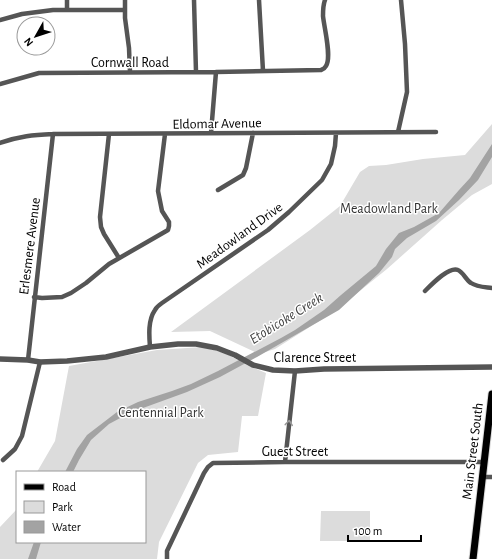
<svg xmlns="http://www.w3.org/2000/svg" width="492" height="559" font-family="'Alegreya Sans',sans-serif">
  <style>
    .green { fill: #dcdcdc }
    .water { fill: #a3a3a3 }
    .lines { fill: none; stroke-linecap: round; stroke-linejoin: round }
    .primary-casing { stroke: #dbdbdb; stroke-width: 9 }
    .minor { stroke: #555; stroke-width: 4.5 }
    .tertiary { stroke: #555; stroke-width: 5.5 }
    .primary { stroke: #000; stroke-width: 7 }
    .oneway { stroke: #999 }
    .labels { text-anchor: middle; stroke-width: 3; stroke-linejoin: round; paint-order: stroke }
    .street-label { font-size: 14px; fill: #000; stroke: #fff }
    .park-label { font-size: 14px; fill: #333; stroke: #fff }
    .water-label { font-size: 15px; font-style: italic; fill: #444; stroke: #fff }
  </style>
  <rect width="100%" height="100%" fill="#fff"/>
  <path class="green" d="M492,124V184L472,195L442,220L387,269L335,311L275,349L259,354L210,331L171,332L310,230L340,206L360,172L369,166L386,165L423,159L465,155Z
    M202,347L225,353L249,366L266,373L258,416H242L238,452L208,455L198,463L159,542L157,559H0V527L17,509V542H145V472H37L55,441L69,366L157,350Z
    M321,511H370V541H320Z"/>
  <path class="water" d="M492,144V157L478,180L459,200L436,221L407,238L395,249L392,257L379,273L339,310L257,357L220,377L187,392L143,408L124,416L109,424L91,440L79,460L73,472H65L77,449L87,435L117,412L138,402L172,391L191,384L218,371L281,338L295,330L324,310L341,295L376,266L386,249L399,233L414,227L439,213L459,190L470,178Z
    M34,542H41L36,559H28Z"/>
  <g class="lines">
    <g class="primary-casing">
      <path id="primary" d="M473,559L492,394"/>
    </g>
    <path class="minor" d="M67,0V10
      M125,0V18L129,48L130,72
      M194,0L196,72
      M259,0L263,71
      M0,20L22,14L53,10H125
      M0,84L39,73L216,72L321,70C324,69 325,68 326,66C332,57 324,27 323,16C323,10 323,5 325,0
      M398,132L407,92L405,44L401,0
      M211,133L216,72
      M109,134L100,217L101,227L104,234L119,258
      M0,143C20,136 33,135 53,134L436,132
      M218,190L243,175L246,168L253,133
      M425,291C431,285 449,266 458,270C463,272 466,280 471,283C477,287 485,287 492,288
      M34,297L42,298L62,297L71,293L86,283L109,264L168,230L169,226V222L162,211L158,191L165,134
      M150,347C149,335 148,320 155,310C156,308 159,305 162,303L268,230L289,212L322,180L331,164L335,146L336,133
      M28,360L53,134
      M3,460L15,449L22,436L40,362
      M285,462L295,371
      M482,477H492
      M167,559V551L204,473L208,467L213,463L285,462H484"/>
    <path class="tertiary" d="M0,359L28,360L40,362L67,361L106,357L150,347L178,344H196L217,348L235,355L253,365L273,370L295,371L324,369L492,367"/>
    <use href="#primary" class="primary"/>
  </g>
  <defs><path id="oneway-chevron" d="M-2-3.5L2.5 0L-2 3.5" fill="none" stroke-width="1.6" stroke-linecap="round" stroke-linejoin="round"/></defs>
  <use class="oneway" href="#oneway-chevron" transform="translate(289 423) rotate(-83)"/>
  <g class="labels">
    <g class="street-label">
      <text x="130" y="67">Cornwall Road</text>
      <text transform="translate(217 123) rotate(-1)" y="5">Eldomar Avenue</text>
      <text transform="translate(239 235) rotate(-36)" y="5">Meadowland Drive</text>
      <text transform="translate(29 246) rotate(-83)" y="5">Erlesmere Avenue</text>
      <text x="315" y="362">Clarence Street</text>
      <text x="295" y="456">Guest Street</text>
      <text transform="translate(472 451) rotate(-83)" y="5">Main Street South</text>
    </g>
    <g class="park-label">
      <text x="389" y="213">Meadowland Park</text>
      <text x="161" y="417">Centennial Park</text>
    </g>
    <g class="water-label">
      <text transform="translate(286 318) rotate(-32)" y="5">Etobicoke Creek</text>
    </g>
  </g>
  <rect x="16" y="471" width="130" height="72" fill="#ffffff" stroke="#999999"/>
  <rect x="24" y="484" width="20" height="6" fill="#000000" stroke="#999999"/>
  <text x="52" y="491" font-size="12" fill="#000000">Road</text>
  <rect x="24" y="501" width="20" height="12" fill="#dcdcdc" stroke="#999999"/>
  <text x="52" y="511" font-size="12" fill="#000000">Park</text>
  <rect x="24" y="521" width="20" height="12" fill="#a3a3a3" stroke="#999999"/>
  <text x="52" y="531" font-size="12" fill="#000000">Water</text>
  <g transform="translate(36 36) rotate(231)"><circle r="19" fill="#ffffff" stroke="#999999"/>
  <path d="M0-3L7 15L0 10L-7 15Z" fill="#000000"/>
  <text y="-6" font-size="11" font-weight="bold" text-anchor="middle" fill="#000000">N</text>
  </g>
  <path d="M348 535v6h73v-6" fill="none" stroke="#000000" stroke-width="2"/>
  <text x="354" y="535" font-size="12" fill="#000000" stroke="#ffffff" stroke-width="3" paint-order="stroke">100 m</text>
</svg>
